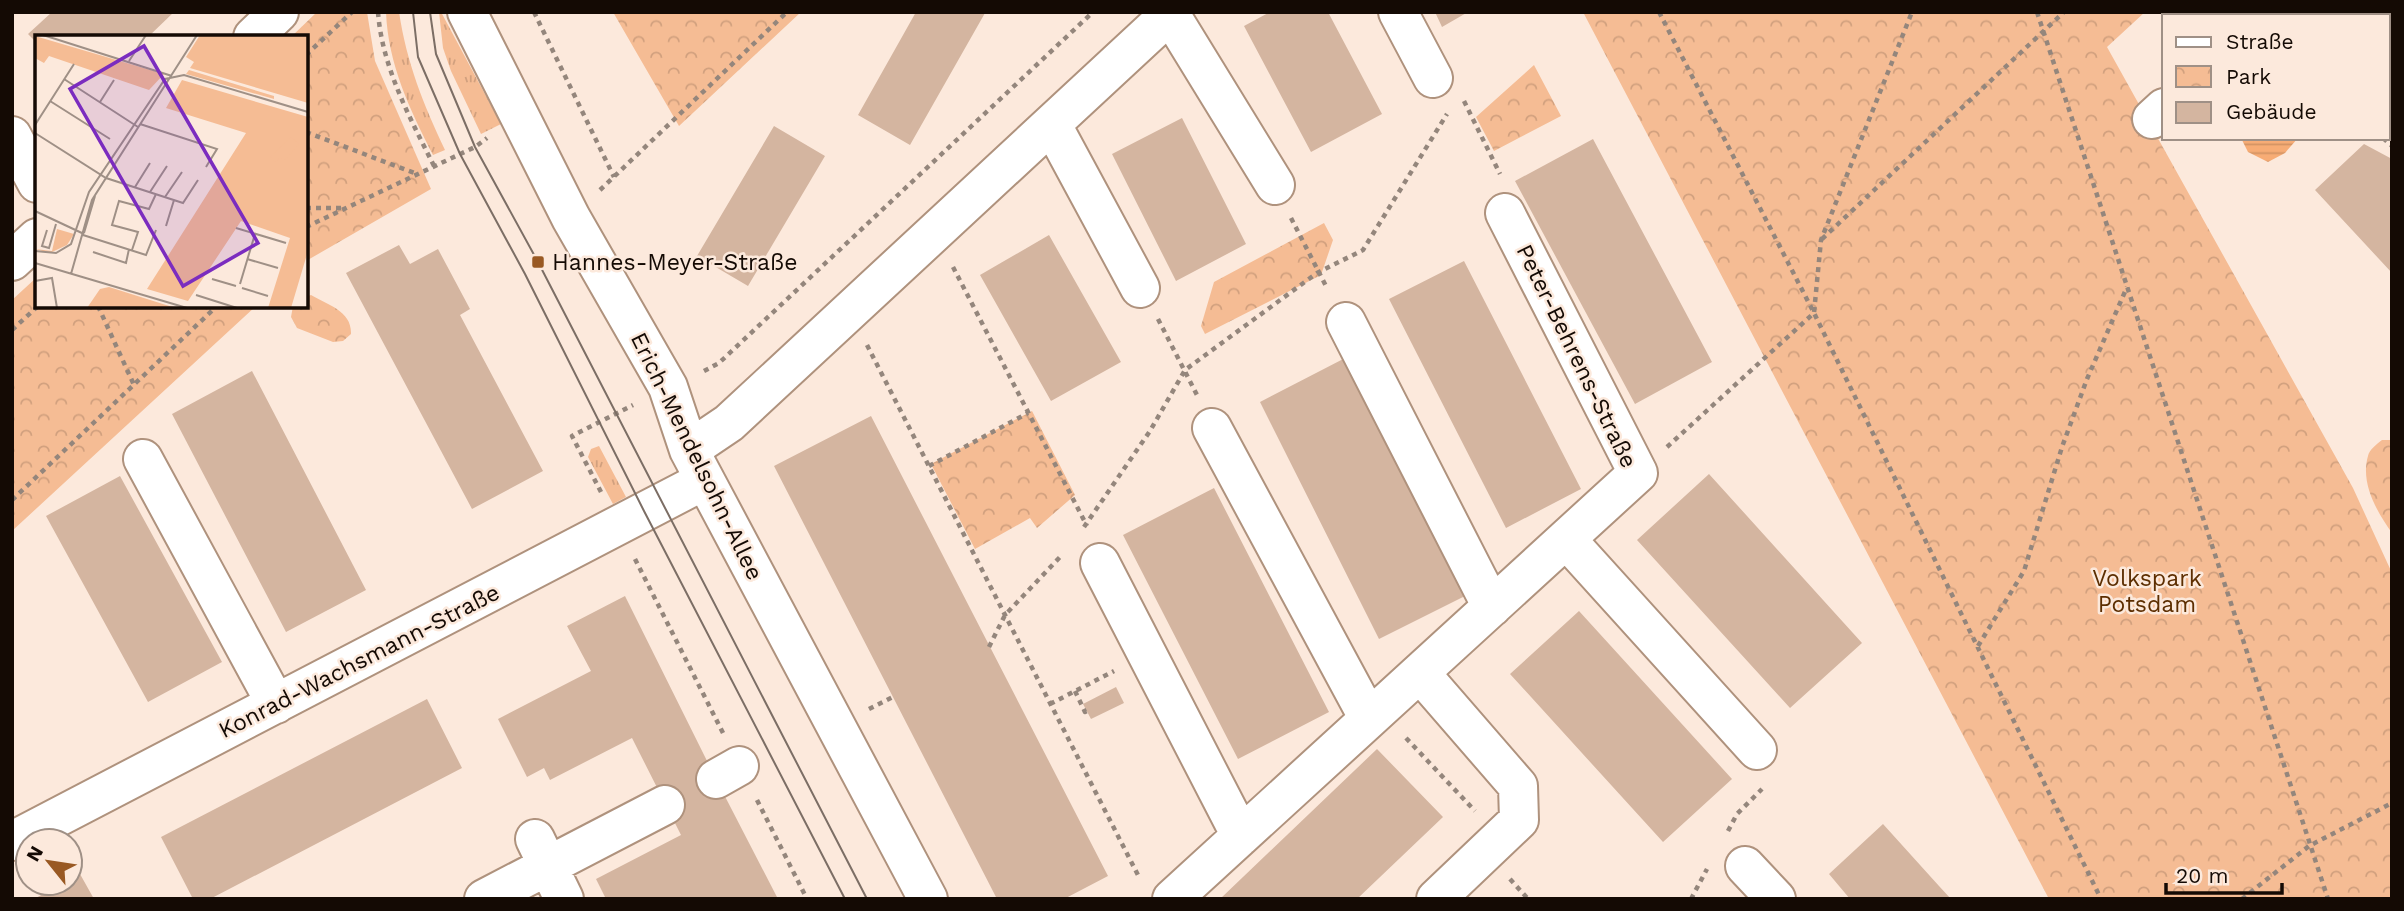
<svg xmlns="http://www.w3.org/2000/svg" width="2404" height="911" font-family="'Work Sans',sans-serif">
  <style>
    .grass { fill: url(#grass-tufts) }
    .park { fill: url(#park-crowns) }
    .water { fill: url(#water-rules) }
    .building { fill: #d4b5a0 }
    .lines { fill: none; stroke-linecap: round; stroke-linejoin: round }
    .minor-casing { stroke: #af927d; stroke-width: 42 }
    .path { stroke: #94867c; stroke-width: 4.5; stroke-dasharray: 5 5; stroke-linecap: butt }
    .minor { stroke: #fff; stroke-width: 38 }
    .tram { stroke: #7c6e65; stroke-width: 2 }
    .poi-dot { fill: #995923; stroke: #fce9dc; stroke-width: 2.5 }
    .labels { text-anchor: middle; stroke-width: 5; stroke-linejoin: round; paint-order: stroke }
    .poi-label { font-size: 23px; fill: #140a04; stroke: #fce9dc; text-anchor: start }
    .street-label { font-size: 23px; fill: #140a04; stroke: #fce9dc }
    .park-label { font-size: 23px; fill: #5d2e01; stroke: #fce9dc }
    .inset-road { fill: none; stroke: #9f9086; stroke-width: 2 }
    .view { fill: #7b2cbf; fill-opacity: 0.15; stroke: #7b2cbf; stroke-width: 3.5 }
    .inset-edge { fill: none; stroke: #140a04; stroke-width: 3.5 }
  </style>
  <defs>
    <pattern id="grass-tufts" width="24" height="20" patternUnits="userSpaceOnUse" patternTransform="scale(1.75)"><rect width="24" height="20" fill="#f5bc94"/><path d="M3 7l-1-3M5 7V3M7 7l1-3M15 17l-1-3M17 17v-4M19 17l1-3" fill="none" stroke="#d1a07e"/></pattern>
    <pattern id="park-crowns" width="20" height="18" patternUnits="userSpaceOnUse" patternTransform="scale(1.75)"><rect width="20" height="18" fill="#f5bc94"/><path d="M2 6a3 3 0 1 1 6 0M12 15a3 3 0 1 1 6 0" fill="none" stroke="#d1a07e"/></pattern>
    <pattern id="water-rules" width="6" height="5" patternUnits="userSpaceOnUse" patternTransform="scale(1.75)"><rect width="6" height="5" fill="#f7ac75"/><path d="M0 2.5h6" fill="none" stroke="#d39364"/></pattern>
  </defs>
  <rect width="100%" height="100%" fill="#fce9dc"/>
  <path class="grass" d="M386,12H399C407,64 423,103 445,150L433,155C410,110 388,64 386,12Z
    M439,12H441L501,124L481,134L451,71L443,48Z
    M599,446L626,497L613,504L588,457L591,449Z"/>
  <path class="park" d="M317,12H367L375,61L431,189L306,261V37H291Z
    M613,12H801L679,126Z
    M1583,12H2145L2107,47L2353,488L2392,573V899H2049Z
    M1534,65L1561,116L1494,151L1476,117Z
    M1324,223L1333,240L1321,275L1205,334L1201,326L1214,282Z
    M37,277V306H256L12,531V300Z
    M311,295C328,305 352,311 351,334L343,341L333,342L297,328L291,317L293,306H306V297Z
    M1032,411L1075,495L1037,528L1030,518L975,549L931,464Z
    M2382,440H2392V533C2377,512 2360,483 2368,456C2369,450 2377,444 2382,440Z"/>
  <path class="water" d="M2241,138H2298L2285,153L2268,162L2248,152Z"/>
  <path class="building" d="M52,12H174L148,37H37V43L28,34Z
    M916,12L985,13L910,145L858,115Z
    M1270,12H1328L1382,114L1311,152L1244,26Z
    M1435,12H1468L1442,27Z
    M1182,118L1246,244L1176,281L1112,154Z
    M774,126L825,156L748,286L697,256Z
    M1593,139L1712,362L1635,404L1515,181Z
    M2364,144L2392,159V273L2315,190Z
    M1049,235L1121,362L1051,401L980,275Z
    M399,245L410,264L438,249L470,309L460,315L543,471L472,509L346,273Z
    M1464,261L1581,489L1506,528L1389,299Z
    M1349,356L1469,594L1379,639L1260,402Z
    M252,371L366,590L286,632L172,414Z
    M871,416L1108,876L1064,899H997L774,466Z
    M1709,474L1862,643L1790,708L1637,540Z
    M120,476L222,662L148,702L46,516Z
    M1214,488L1329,712L1238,759L1123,535Z
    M625,596L716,779L778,899H606L596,879L681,835L632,738L550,780L544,768L527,777L498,719L591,671L567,626Z
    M1579,611L1732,779L1663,842L1510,674Z
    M1116,687L1124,703L1091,719L1083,704Z
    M427,699L462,768L210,899H193L161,837Z
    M1377,749L1443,817L1357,899H1220Z
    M1883,824L1939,886L1951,899H1850L1829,874Z
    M80,874L94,899H34L63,883H70V879Z"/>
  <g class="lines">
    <g class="minor-casing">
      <path id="minor" d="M467,12L571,218L668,387L689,450L928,899
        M1398,12L1433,78
        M2336,12L2339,16
        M1170,14L1275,185
        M2264,16L2268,12
        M253,37L279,12
        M2388,69L2392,72
        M2152,119L2164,108
        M1052,125L1140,288
        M12,136L37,183
        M12,261L37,238
        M1346,322L1492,607
        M1212,428L1369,719
        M689,450L729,423L1172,12
        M143,459L276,704
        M1566,539L1757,750
        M1100,563L1241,836
        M1420,673L1518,786L1519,820L1436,899
        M716,779L739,766
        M535,839L564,899
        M12,841L705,480
        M1745,866L1776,899
        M484,899L665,805
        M1172,899L1638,473L1505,213"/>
    </g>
    <path class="path" d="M378,12C382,67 410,118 434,166
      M534,12L614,177
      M1659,12L1814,313L2101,899
      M2037,12L2328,899
      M306,55L352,12
      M1464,101L1500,174
      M306,132L417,174
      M2383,138L2392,146
      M600,190L787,12
      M306,208H343
      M1291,218L1327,288
      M306,227L475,147L487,138
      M1822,239L2064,12
      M953,267L1087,526
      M98,306L134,385
      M1158,319L1197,395
      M12,330L38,306
      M867,345L1140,879
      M704,371L719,363L1093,12
      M1667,447L1814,313L1821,240L1912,12
      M929,466L1028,413
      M601,492L572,436L633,405
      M12,500L217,306
      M1084,527L1150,431L1185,370L1317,273L1363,250L1447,114
      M635,559L723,733
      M1978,646L2024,571L2062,447L2087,379L2127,287
      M989,647L1005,615L1061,556
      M1075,691L1085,712L1087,711
      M1050,704L1114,671
      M869,709L893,697
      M1406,738L1475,811
      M757,800L807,899
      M1728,831L1737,814L1762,789
      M1510,879L1528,899
      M1691,899L1707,869
      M2242,899L2309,846L2392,803"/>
    <use href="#minor" class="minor"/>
    <path class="tram" d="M413,12L418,57L460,154L525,274L644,511L845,899
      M430,12L436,54L475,147L538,262L867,899"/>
  </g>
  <rect class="poi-dot" x="531" y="255" width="14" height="14" rx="3.5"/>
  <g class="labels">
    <g class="poi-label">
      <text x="552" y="270">Hannes-Meyer-Straße</text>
    </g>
    <g class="street-label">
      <text transform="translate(1577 356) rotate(64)" y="8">Peter-Behrens-Straße</text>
      <text transform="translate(697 456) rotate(64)" y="8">Erich-Mendelsohn-Allee</text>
      <text transform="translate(359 661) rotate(-27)" y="8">Konrad-Wachsmann-Straße</text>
    </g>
    <g class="park-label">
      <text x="2147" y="586">Volkspark<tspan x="2147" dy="26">Potsdam</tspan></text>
    </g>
  </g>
  <g transform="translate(35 35)">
    <rect width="273" height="273" fill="#fce9dc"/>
    <path d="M154,35L239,61V64L151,39ZM22,194L39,199L32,210L17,217H11L0,214L17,216Z" fill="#f5bc94"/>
    <path d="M165,0H273V68L155,33L159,27L151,22ZM0,1L129,39L114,55L14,21L9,28L0,23ZM147,45L273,82V216L256,273H233L255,203L206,186L153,266L112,254L211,98L131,73ZM74,252L131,270L142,273H52L65,254Z" fill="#f5bc94"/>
    <path d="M256,102L264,109L250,125L245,122L241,127L235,122Z" fill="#f5bc94"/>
    <path class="inset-road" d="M8,0L137,41M94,26L111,0M29,44L103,92M15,66L75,104M65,67L79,45M105,89L182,114L171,132M0,90L39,29M0,98L71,143L148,168L163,145M100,152L115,128M115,157L132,131M130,162L147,137M0,176L49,199M131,191L139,165M201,193L251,208M12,195L7,211L14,213L21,189M49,198L60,161M48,200L111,220L121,195M97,215L103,197L77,190L84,166L114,174L121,159M0,216L21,218L36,209L54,157L130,44L149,40L273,77M58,217L91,228L94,214M212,224L243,233M0,228L152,273M36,239L57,165L162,0M177,244L201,251M0,246L17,243L22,273M205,249L220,199M207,253L233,261M161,260L202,273"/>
    <path class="view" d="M109,11L223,208L148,251L35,54Z"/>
    <rect width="273" height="273" class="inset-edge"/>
  </g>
  <rect width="2404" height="911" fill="none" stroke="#140a04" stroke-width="28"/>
  <rect x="2162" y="14" width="228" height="126" fill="#fce9dc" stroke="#9f9086" stroke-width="2"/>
  <rect x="2176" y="37" width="35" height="10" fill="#ffffff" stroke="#9f9086" stroke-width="2"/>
  <text x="2226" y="49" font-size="21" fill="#140a04">Straße</text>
  <rect x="2176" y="66" width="35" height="21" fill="url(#park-crowns)" stroke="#9f9086" stroke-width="2"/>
  <text x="2226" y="84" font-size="21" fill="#140a04">Park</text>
  <rect x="2176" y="102" width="35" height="21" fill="#d4b5a0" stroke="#9f9086" stroke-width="2"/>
  <text x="2226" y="119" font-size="21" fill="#140a04">Gebäude</text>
  <g transform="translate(49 862) rotate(300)"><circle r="33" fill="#fce9dc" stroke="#9f9086" stroke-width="2"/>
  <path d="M0-5L12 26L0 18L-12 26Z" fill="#995923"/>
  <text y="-10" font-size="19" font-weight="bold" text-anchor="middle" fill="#140a04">N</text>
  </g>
  <path d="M2166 883v10h116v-10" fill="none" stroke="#140a04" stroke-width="3.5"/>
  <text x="2176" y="883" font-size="21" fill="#140a04" stroke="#fce9dc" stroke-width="5" paint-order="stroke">20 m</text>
</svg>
